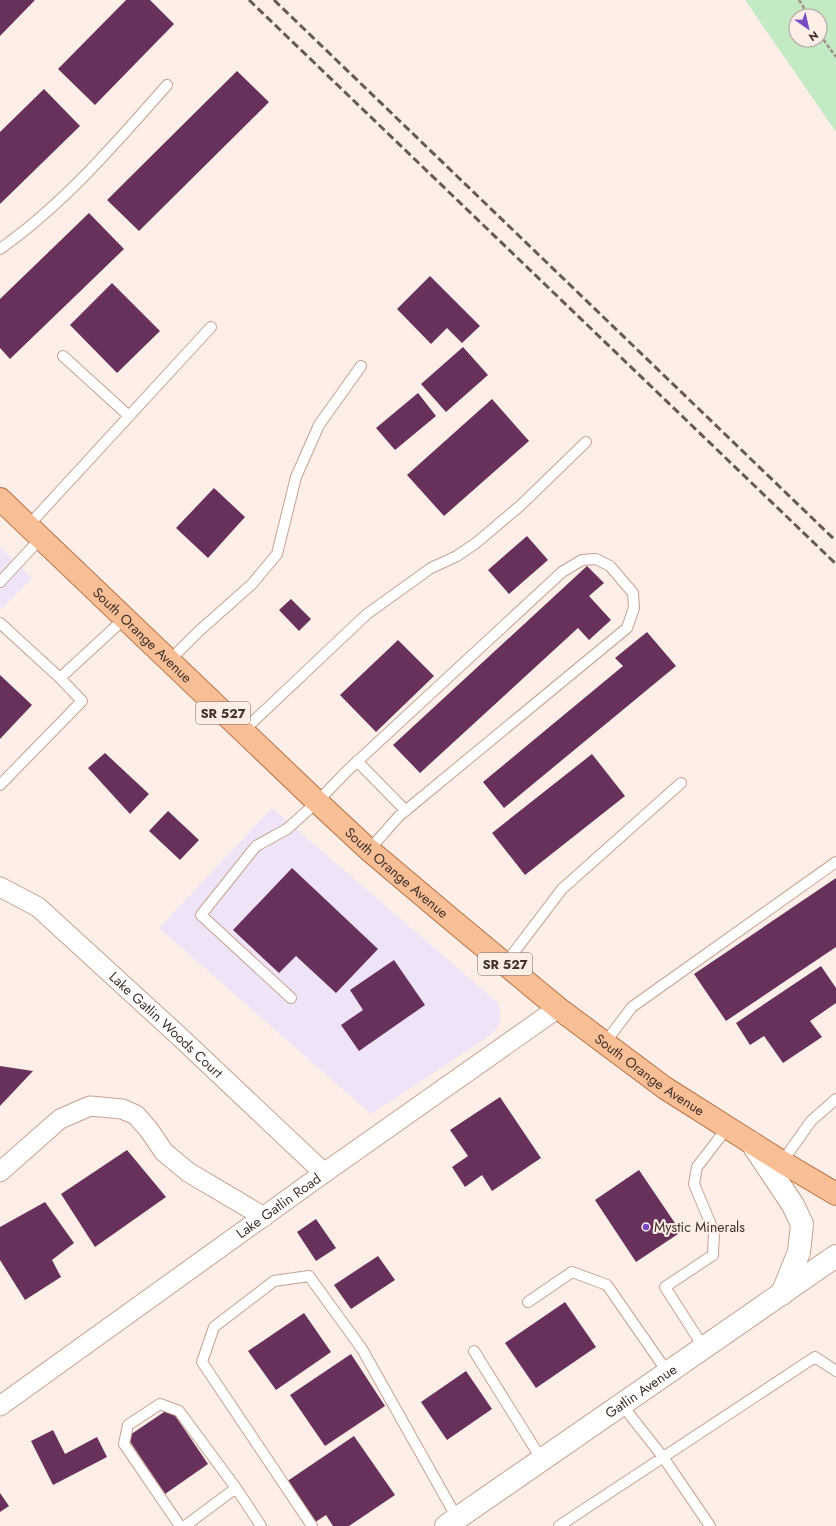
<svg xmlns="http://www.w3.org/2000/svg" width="836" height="1526" font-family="Jost,sans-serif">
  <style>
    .commercial { fill: #eee3f7 }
    .green { fill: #c3e9c5; fill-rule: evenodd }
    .building { fill: #67315b }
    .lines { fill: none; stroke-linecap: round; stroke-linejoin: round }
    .service-casing { stroke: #c5a391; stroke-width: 12 }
    .minor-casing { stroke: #c5a391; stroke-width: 21 }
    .tertiary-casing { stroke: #c5a391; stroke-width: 24 }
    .primary-casing { stroke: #b57143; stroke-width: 24 }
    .path { stroke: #9f9089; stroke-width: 2.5; stroke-dasharray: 4 2; stroke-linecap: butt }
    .service { stroke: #fff; stroke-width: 10 }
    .minor { stroke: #fff; stroke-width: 19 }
    .tertiary { stroke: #fff; stroke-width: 22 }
    .primary { stroke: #f8be96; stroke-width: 22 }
    .rail { stroke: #685a53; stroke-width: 3; stroke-dasharray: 8 4; stroke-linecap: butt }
    .poi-dot { fill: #774bc4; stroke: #fdeee7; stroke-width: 1.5 }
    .labels { text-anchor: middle; stroke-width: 4; stroke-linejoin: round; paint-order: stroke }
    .shield { fill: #fdeee7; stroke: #796b64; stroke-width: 1 }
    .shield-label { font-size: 13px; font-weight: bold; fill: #41332c }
    .street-label { font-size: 14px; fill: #41332c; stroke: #fdeee7 }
    .poi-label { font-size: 14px; fill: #41332c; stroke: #fdeee7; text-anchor: start }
  </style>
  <rect width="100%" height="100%" fill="#fdeee7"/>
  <path class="commercial" d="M0,547L32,578L0,610Z
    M272,808L497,1002L500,1011V1021L497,1028L488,1037L371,1114L159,928Z"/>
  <path class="green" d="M745,0H836V132ZM796,16H820V40H796Z"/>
  <path class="building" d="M0,0H35L0,36Z
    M126,0H150L174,24L95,105L58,69Z
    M237,71L269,102L139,231L107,200Z
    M44,89L80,126L0,204V132Z
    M89,213L124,249L10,359L0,348V299Z
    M430,276L480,326L462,343L447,328L431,344L397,309Z
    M112,283L160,331L117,373L70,325Z
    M463,347L488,375L446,412L421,384Z
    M418,393L436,416L395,450L376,428Z
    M492,399L529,441L444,516L407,475Z
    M214,488L245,517L208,558L176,528Z
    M527,536L548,560L509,594L488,570Z
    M587,566L604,583L589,596L611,620L589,640L578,628L420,773L393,745Z
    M291,599L311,619L299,631L279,610Z
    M647,632L676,666L504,808L483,782L623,666L615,658Z
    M398,640L434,676L376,732L340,695Z
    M0,675L32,705L0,739Z
    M105,753L149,794L130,814L88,768Z
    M592,754L625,796L525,875L492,833Z
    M168,811L199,840L180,860L149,831Z
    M292,868L378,949L336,993L296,956L279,973L233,930Z
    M836,878V947L726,1021L694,974Z
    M394,960L425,1005L359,1051L341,1025L363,1010L350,990Z
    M821,966L836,988V1003L810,1021L822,1037L783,1063L764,1036L750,1045L736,1023Z
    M0,1066L33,1071L0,1106Z
    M500,1097L541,1158L492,1191L482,1175L465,1187L452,1167L468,1156L450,1130Z
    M127,1150L166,1197L95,1247L61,1194Z
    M639,1170L681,1232L636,1262L595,1200Z
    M45,1202L74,1243L52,1260L61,1277L25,1300L0,1260V1227Z
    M316,1219L336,1248L316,1261L297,1232Z
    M378,1256L395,1280L351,1309L334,1285Z
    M565,1302L596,1347L536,1388L505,1343Z
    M304,1313L331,1352L276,1390L248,1351Z
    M351,1354L385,1406L325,1446L290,1395Z
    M466,1371L492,1409L447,1440L421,1402Z
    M170,1408L208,1464L165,1494L127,1437Z
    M53,1430L65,1454L97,1437L107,1457L53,1485L31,1441Z
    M354,1436L395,1495L349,1526H333L326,1515L314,1523L286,1482Z
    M0,1493L9,1506L0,1512Z"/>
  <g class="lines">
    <g class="service-casing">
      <path id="service" d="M0,249C64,204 116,143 167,85
        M63,356L129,416
        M28,526L211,327
        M0,582L41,538
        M0,623L60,678L124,619
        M169,661L198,632L252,584L277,554L296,477L319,425L361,366
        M242,732L367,614L431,568L457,556L476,543L521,505L586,442
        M357,761L406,811
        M0,785L82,701L60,678
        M505,964L562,889L681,783
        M291,998L201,915L256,846L287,829L317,802L347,771L562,572L582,560L596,559L610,566L633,593L634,608L627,628L399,816L369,850
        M604,1044L632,1007L836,862
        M782,1162L811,1121L836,1099
        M528,1302L572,1272L607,1285L668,1373
        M704,1348L665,1287L713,1255L714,1232L694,1184L697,1167L727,1128
        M474,1351L542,1460
        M622,1405L663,1457L710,1526
        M180,1526L124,1444L128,1425L160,1404L179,1411L236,1488L261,1526
        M185,1526L236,1488
        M312,1526L202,1362L214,1327L274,1281L309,1276L362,1349L457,1518
        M559,1526L815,1357L836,1371"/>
    </g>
    <g class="minor-casing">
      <g id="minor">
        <path id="s1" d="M0,887L38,907L180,1037L324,1173"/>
        <path d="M0,1172L60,1119L90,1106L122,1109L136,1115L149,1130L164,1152L188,1172L264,1217"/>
        <path id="s2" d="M0,1406L324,1173L558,1008"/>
      </g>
    </g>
    <g class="tertiary-casing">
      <g id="tertiary">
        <path d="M751,1142L793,1205L802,1224L799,1252L782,1294"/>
        <path id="s3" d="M446,1526L836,1256"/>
      </g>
    </g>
    <g class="primary-casing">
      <g id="primary">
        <path id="s4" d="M0,499L311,796L369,850L452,920L558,1008L665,1088L782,1162L836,1194"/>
      </g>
    </g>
    <path class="path" d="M799,0L809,16
      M820,35L836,57"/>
    <use href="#service" class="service"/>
    <use href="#minor" class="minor"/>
    <use href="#tertiary" class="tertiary"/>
    <use href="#primary" class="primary"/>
    <path class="rail" d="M249,0L836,564
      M274,0L836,541"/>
  </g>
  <circle class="poi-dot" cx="646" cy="1227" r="4"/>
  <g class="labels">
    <g class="shield">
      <rect x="196" y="702" width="54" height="22" rx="3"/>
      <rect x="478" y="953" width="54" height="22" rx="3"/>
    </g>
    <g class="shield-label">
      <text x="223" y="718">SR 527</text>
      <text x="505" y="969">SR 527</text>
    </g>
    <g class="street-label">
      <text dy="5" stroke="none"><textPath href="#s4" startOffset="197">South Orange Avenue</textPath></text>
      <text dy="5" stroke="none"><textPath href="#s4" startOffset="545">South Orange Avenue</textPath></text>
      <text dy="5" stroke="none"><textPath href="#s1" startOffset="217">Lake Gatlin Woods Court</textPath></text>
      <text dy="5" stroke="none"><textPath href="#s4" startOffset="869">South Orange Avenue</textPath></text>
      <text dy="5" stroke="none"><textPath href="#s2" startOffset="343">Lake Gatlin Road</textPath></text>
      <text dy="5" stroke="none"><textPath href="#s3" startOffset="237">Gatlin Avenue</textPath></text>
    </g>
    <g class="poi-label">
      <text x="654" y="1232">Mystic Minerals</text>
    </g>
  </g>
  <g transform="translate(808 28) rotate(146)"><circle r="19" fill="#fdeee7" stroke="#b2a39c"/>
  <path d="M0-3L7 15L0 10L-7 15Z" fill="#774bc4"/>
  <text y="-6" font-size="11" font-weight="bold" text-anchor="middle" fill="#41332c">N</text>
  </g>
</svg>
